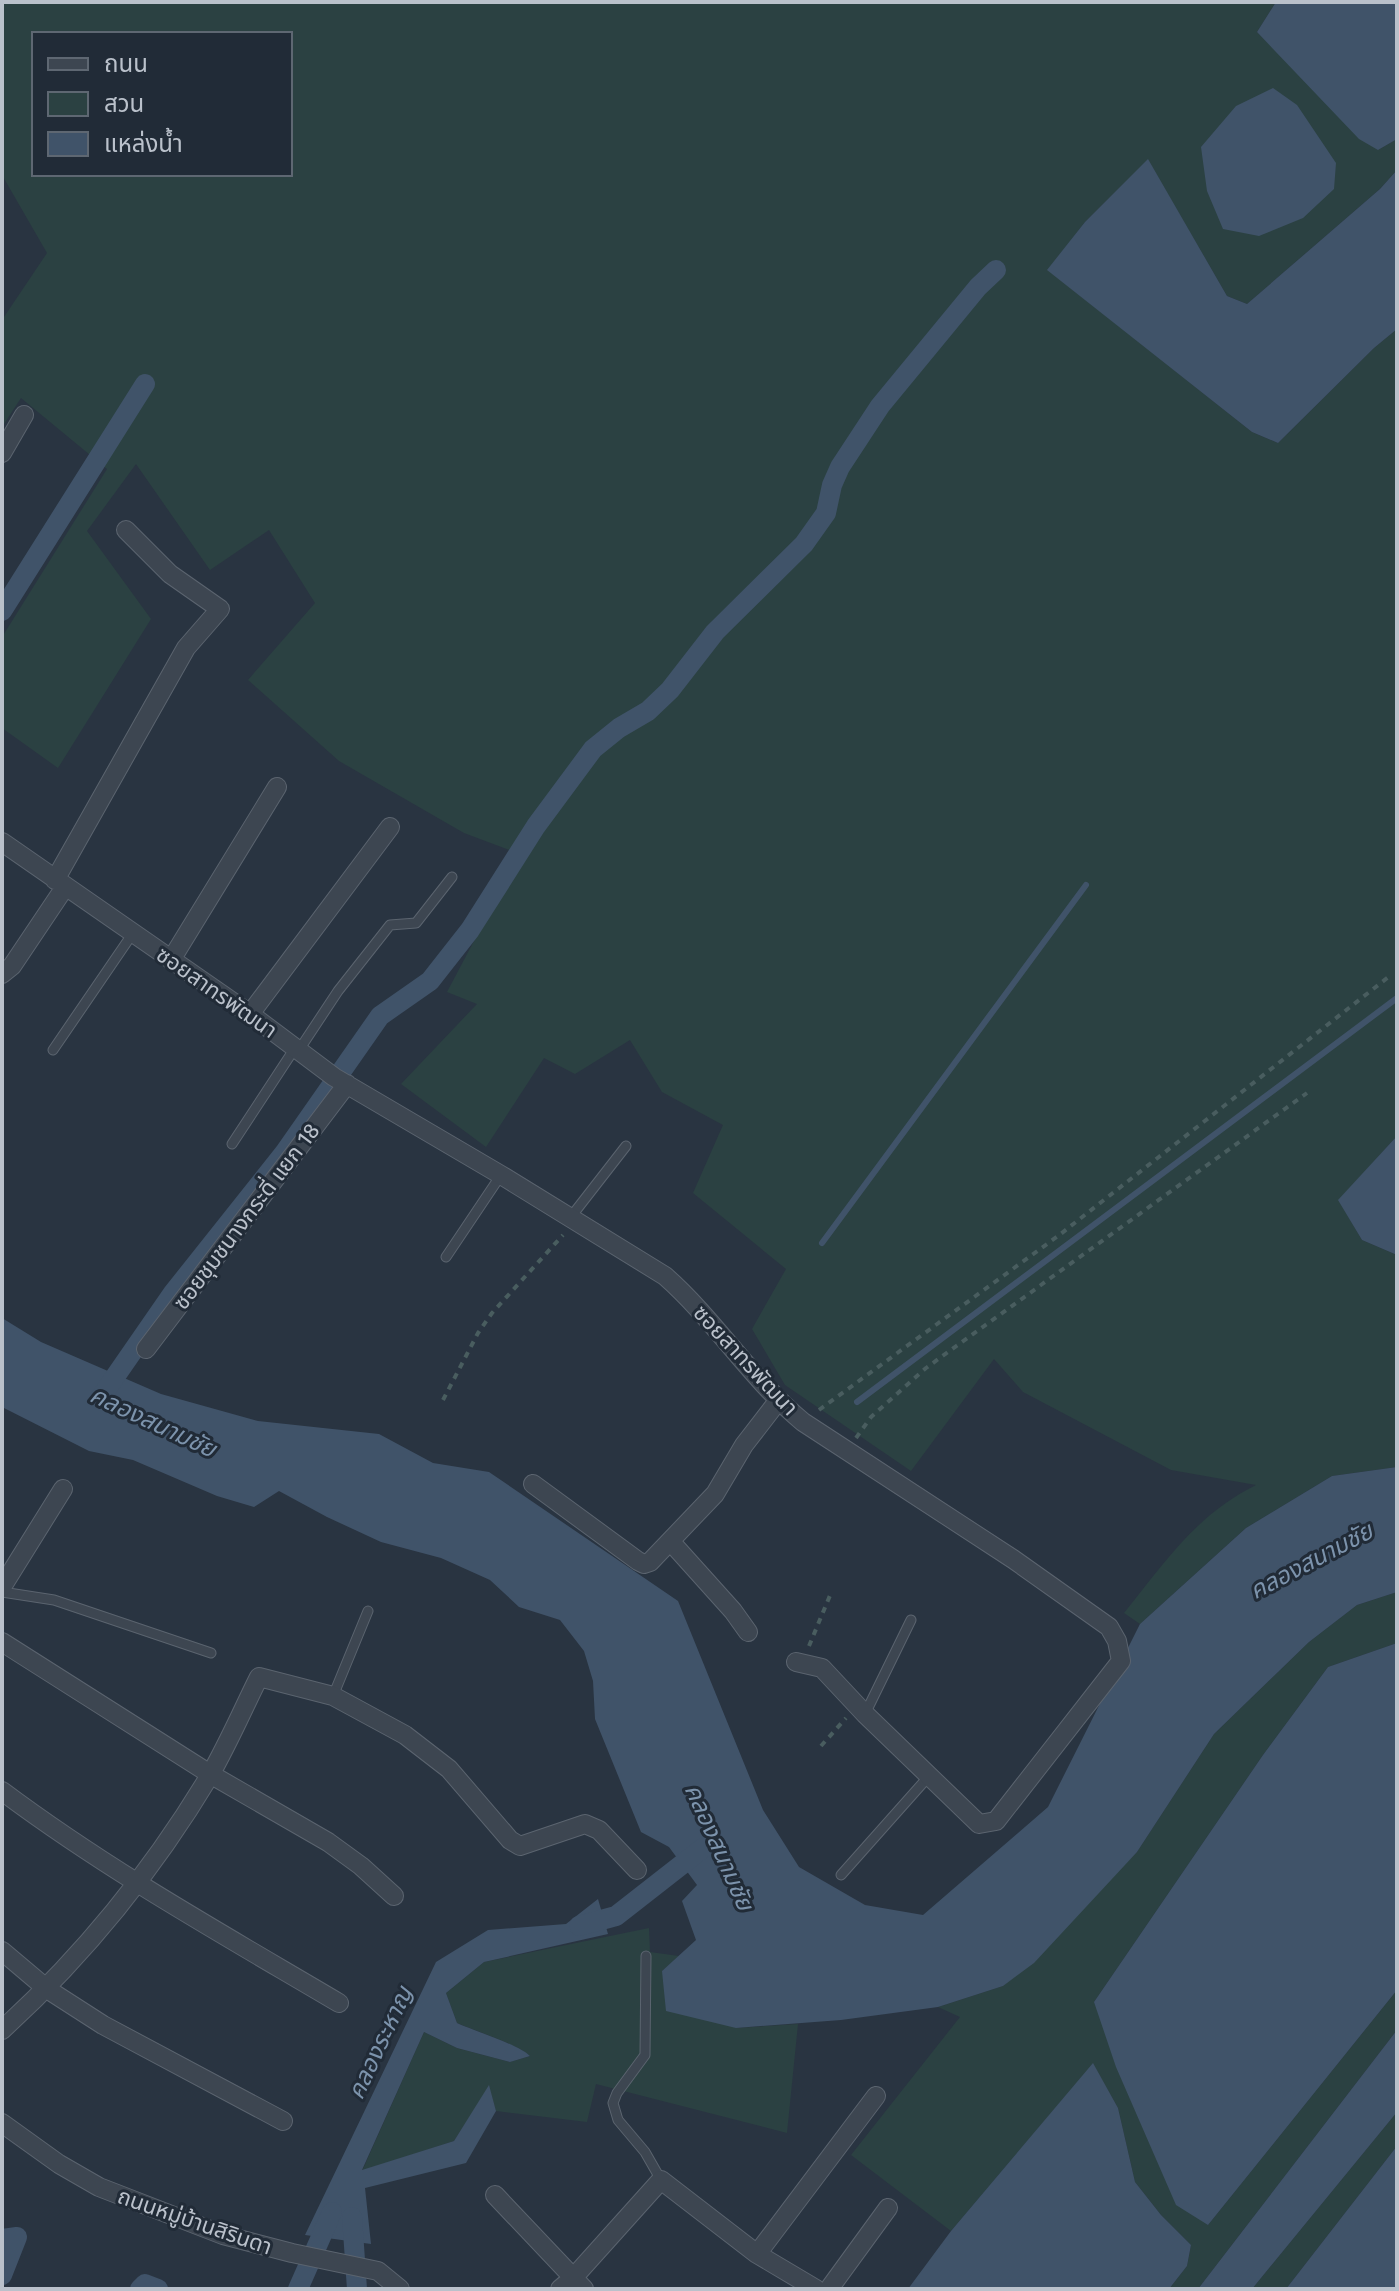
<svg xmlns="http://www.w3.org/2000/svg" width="1399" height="2291" font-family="'Fira Sans','Noto Sans Thai',sans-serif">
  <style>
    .green { fill: #2b4142; fill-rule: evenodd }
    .water { fill: #405369 }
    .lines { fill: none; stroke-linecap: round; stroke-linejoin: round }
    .stream { stroke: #405369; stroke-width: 6 }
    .canal { stroke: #405369; stroke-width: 20 }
    .service-casing { stroke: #5b646f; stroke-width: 11 }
    .minor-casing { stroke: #5b646f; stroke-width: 20 }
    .path { stroke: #495d5f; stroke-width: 4; stroke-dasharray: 6 6; stroke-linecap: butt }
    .service { stroke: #3d4651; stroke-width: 9 }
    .minor { stroke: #3d4651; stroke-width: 18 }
    .labels { text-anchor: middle; stroke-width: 6; stroke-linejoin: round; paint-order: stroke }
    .street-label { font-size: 22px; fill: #bac1cb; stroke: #212b37 }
    .water-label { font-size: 24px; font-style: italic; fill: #7c93ac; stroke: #212b37 }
  </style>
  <rect width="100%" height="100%" fill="#293441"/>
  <path class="green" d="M2,2H1276L1257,32L1378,150L1397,139V170L1380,189L1247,304L1227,296L1148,160L1085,222L1048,270L1252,432L1278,443L1374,348L1397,329V1136L1339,1200L1362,1240L1397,1255V1467L1332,1476L1246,1528L1140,1624L1124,1613C1166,1561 1196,1515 1256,1485L1171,1470L1023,1392L994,1359L911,1471L785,1385L752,1329L786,1269L693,1193L723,1125L662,1092L630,1040L575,1074L544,1058L486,1147L401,1084L477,1004L447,992L520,854L464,833L339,761L248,680L315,603L269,530L210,570L136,464L87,531L151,619L58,768L2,728V637L107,469L21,398L2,427V320L47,253L2,175ZM34,34H290V174H34Z
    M1397,1592V1643L1328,1667L1263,1755L1094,2002L1208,2225L1397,1990V2030L1198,2289H1169L1187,2266L1191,2245L1161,2215L1135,2182L1118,2108L1093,2064L951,2231L851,2155L960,2017L938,2007L1003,1986L1137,1852L1214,1734L1309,1642L1357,1605Z
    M649,1928L650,1952L679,1956L662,1971L736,2028L798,2024L787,2133L596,2084L587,2122L496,2111L489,2087L454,2141L362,2171L424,2032L457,2048L510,2062L530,2056C521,2046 473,2030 457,2023L446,1993L484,1962Z
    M1397,2112V2146L1286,2289H1252Z"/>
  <path class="water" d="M1276,2H1397V139L1378,150L1359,139L1257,32Z
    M1273,88L1297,105L1336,163L1334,189L1303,218L1259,236L1223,229L1207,191L1201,147L1236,106Z
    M1148,159L1227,296L1247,304L1380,189L1397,170V329L1374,348L1278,443L1252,432L1047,270L1085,222Z
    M1397,1136V1255L1362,1240L1338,1200Z
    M2,1318L41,1342L161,1394L258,1421L379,1434L433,1463L489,1472L678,1601L763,1810L799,1867L865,1905L923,1915L1048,1807L1140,1624L1246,1528L1332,1476L1397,1467V1592L1357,1605L1309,1642L1214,1734L1137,1852L1034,1963L1003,1986L938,2007L841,2020L736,2028L666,2011L662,1971L696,1940L682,1901L697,1885L669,1847L641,1832L595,1719L593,1681L584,1651L560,1620L519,1607L490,1580L441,1558L381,1542L327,1517L279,1491L254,1507L217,1496L133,1460L89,1451L2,1407Z
    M1397,1643V1990L1208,2225L1176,2205L1116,2067L1094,2002L1263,1755L1328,1667Z
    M598,1899L608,1934L484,1962L446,1993L457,2023C475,2031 519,2045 530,2056L510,2062L457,2048L424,2032L362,2170L454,2141L489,2085L496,2111L466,2163L365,2188L371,2244L305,2235L436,1962L488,1930L566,1924Z
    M1397,2030V2112L1252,2289H1198Z
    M1093,2063L1118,2108L1135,2182L1161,2215L1191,2245L1187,2266L1169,2289H908L951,2231Z
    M1397,2146V2289H1286Z"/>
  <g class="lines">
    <path class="stream" d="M822,1243L1086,885
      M857,1402L1397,998"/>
    <path class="canal" d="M2,611L145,384
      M101,1397L173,1293L285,1152L380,1016L430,981L470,930L536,826L593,749L619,728L648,711L670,690L715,632L804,544L826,513L832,485L840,467L880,406L978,287L996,270
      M579,1926L616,1916L703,1848
      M352,2217L357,2289
      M2,2239L17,2237L2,2275
      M140,2289L145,2284L158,2289
      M298,2289L332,2212"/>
    <g class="service-casing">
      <path id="service" d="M53,1050L133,933
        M299,1050L338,991L390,925L416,923L452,877
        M232,1144L295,1048
        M570,1218L626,1146
        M446,1257L501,1175
        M2,1592L54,1600L211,1653
        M333,1696L368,1611
        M865,1714L911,1620
        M841,1875L929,1776
        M646,1956L645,2055L617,2093L613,2103L618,2120L645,2152L661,2180"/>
    </g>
    <g class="minor-casing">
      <path id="minor" d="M2,453L24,415
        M2,842L250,1014L334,1077L501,1175L665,1276C715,1320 751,1379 803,1422L1013,1559L1109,1627L1117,1641L1121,1661L996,1821L979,1824L865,1714L822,1668L796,1662
        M55,880L186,648L220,609L170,574L126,530
        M171,960L277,787
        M2,974L12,966L65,887
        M250,1014L390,827
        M146,1349L347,1084
        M533,1484L638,1561L644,1564L650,1562L715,1494L744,1445L778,1401
        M671,1542L733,1611L748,1632
        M2,1587L63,1489
        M2,1642L210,1774L328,1842L361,1866L394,1896
        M2,1791C109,1871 224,1935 339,2003
        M2,1951L47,1989L103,2025L283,2121
        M2,2030C83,1956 153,1870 210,1775C228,1744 243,1709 259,1677L333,1696L405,1735L449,1769L510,1840L520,1846L585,1824L599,1830L637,1870
        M2,2123L59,2164L99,2187L223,2235L292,2253L378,2271L400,2289
        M495,2195L584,2289
        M757,2254L876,2096
        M560,2289L573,2278L661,2180L757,2254L816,2289
        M829,2289L888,2208"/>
    </g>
    <path class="path" d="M443,1400L478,1333L492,1313L563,1235
      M819,1410L1058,1236L1391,975
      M856,1438L871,1417L926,1368L1307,1093
      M809,1646L831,1593
      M821,1746L846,1718"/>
    <use href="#service" class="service"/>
    <use href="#minor" class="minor"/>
  </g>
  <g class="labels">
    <g class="street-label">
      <text transform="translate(217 992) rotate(35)" y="8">ซอยสาทรพัฒนา</text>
      <text transform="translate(246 1216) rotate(-53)" y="8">ซอยชุมชนางกระดี่ แยก 18</text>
      <text transform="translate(746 1360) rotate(47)" y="8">ซอยสาทรพัฒนา</text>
      <text transform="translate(195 2221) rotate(19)" y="8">ถนนหมู่บ้านสิรินดา</text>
    </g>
    <g class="water-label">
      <text transform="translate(153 1422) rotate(25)" y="8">คลองสนามชัย</text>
      <text transform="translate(1311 1561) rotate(-28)" y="8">คลองสนามชัย</text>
      <text transform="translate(719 1847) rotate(66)" y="8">คลองสนามชัย</text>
      <text transform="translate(380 2043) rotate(-65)" y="8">คลองระหาญ</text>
    </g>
  </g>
  <rect width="1399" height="2291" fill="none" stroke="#bac1cb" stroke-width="8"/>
  <rect x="32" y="32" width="260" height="144" fill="#212b37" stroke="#5e6772" stroke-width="2"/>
  <rect x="48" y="58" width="40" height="12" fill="#3d4651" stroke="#5e6772" stroke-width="2"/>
  <text x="104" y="72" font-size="24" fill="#bac1cb">ถนน</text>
  <rect x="48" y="92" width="40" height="24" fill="#2b4142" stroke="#5e6772" stroke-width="2"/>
  <text x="104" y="112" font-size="24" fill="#bac1cb">สวน</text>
  <rect x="48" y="132" width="40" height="24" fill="#405369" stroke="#5e6772" stroke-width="2"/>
  <text x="104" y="152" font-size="24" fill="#bac1cb">แหล่งน้ำ</text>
</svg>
